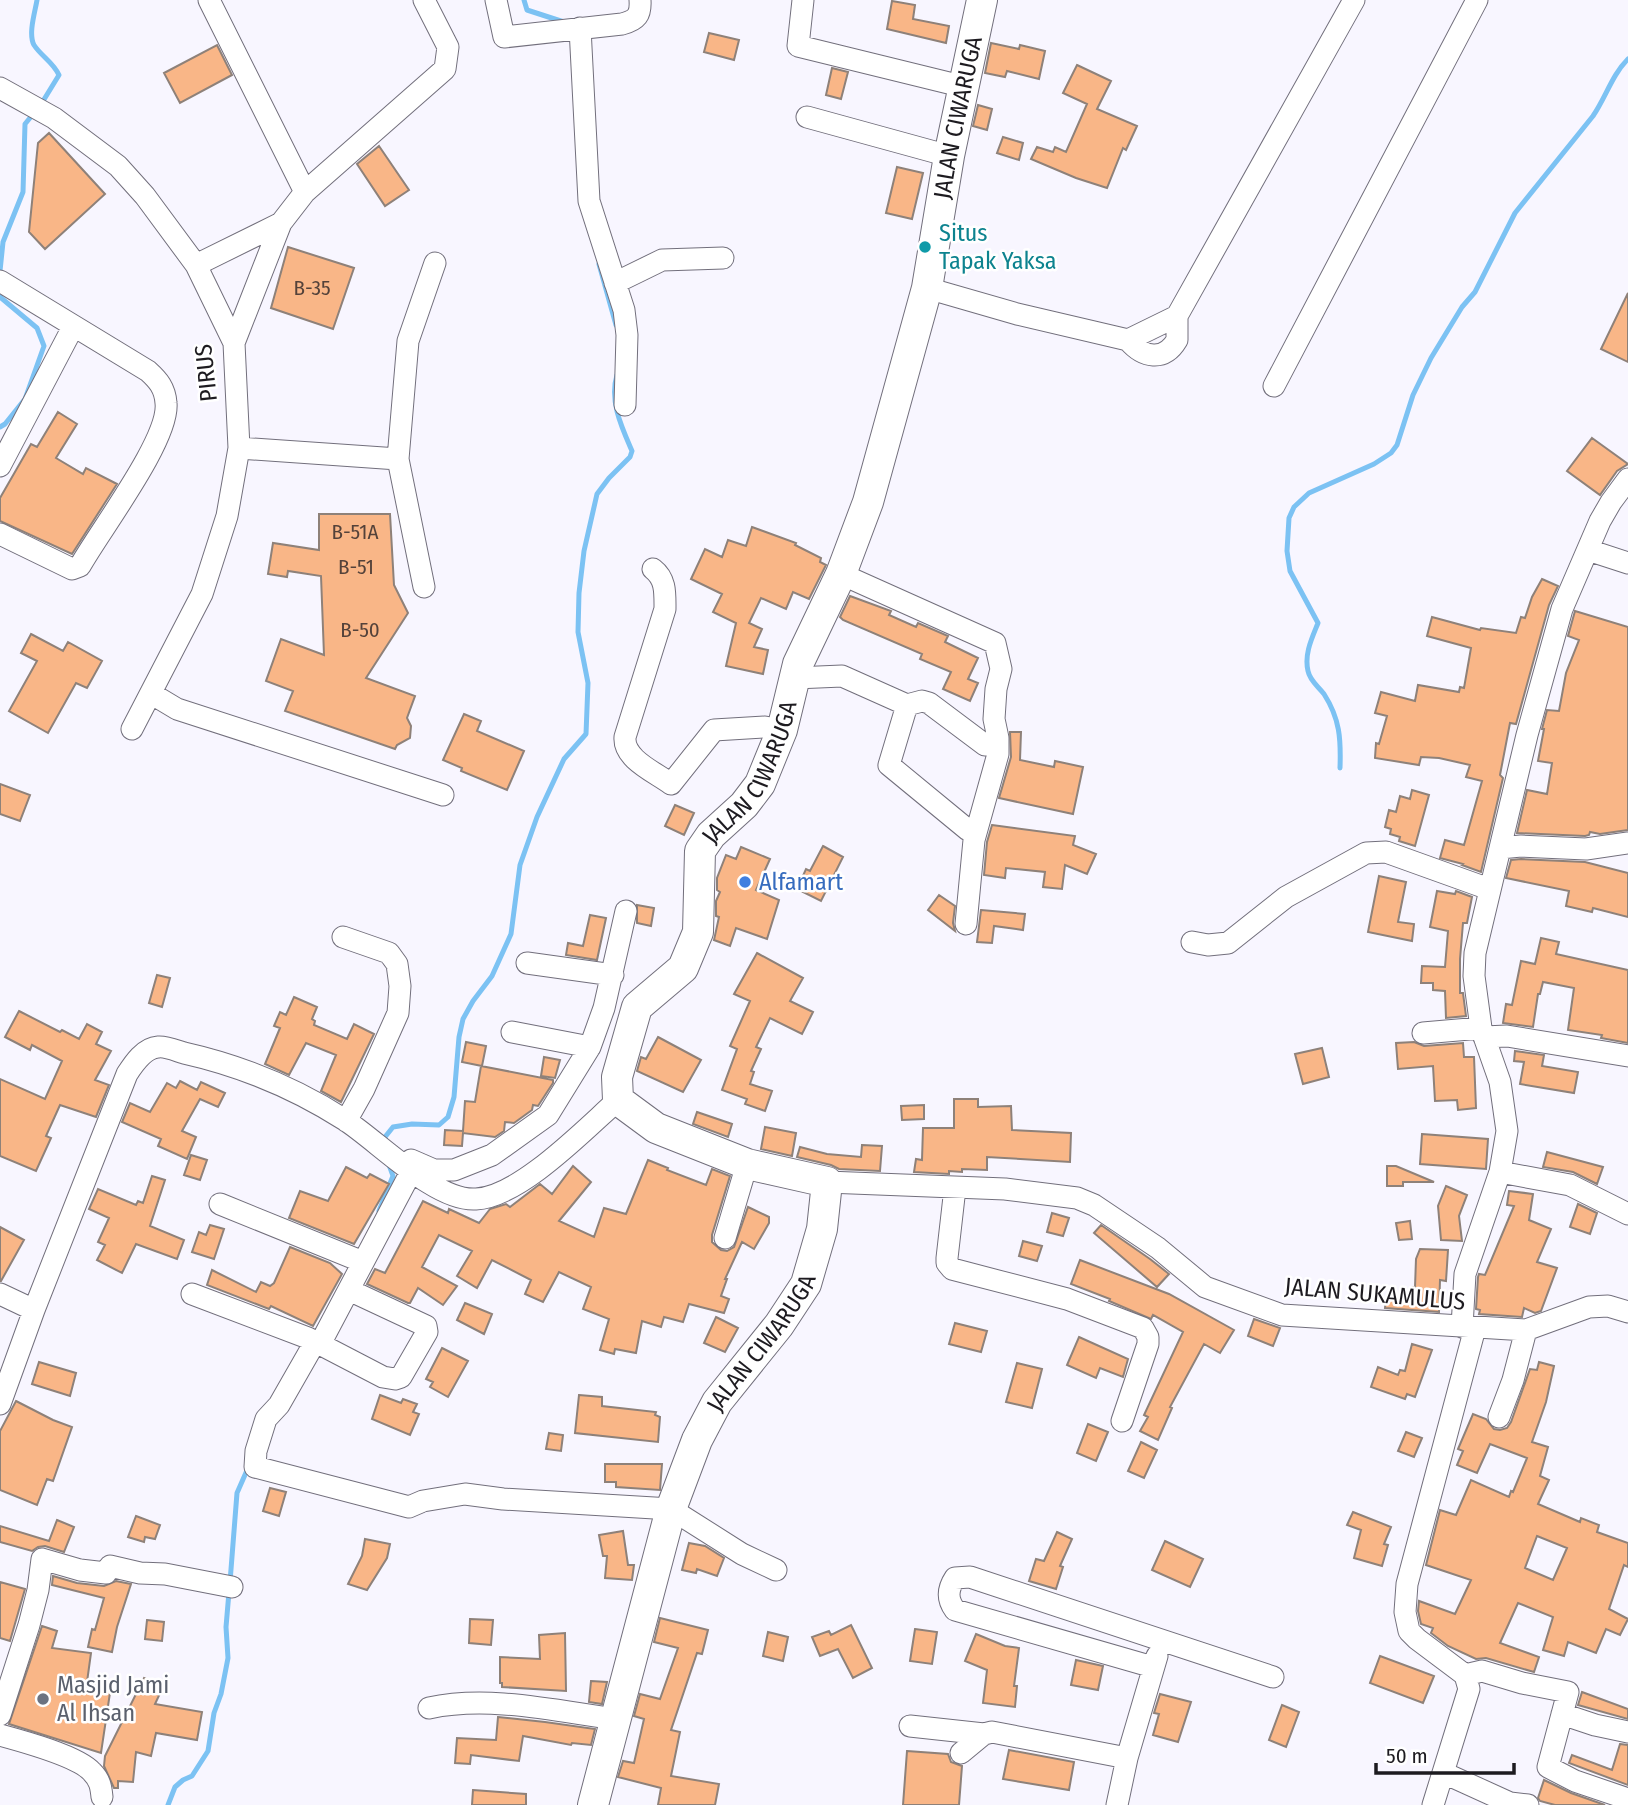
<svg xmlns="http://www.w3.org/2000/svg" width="1628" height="1805" font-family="'Fira Sans Condensed',sans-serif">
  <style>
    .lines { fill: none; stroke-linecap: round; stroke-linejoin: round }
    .stream { stroke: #7cc2f3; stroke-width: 5 }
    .building { fill: #f9b687; stroke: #8e8179; stroke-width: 2; fill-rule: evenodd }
    .street-casing { stroke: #726f7c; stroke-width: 23 }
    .secondary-casing { stroke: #726f7c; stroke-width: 32 }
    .street { stroke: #fff; stroke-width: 21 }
    .secondary { stroke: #fff; stroke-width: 30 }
    .culture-dot { fill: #0f9aa8; stroke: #fff; stroke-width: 2.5 }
    .shop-dot { fill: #3f7fe0; stroke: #fff; stroke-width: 2.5 }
    .worship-dot { fill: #6b7280; stroke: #fff; stroke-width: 2.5 }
    .labels { text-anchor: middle; stroke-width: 5; stroke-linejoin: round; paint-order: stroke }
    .number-label { font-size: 21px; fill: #54423a }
    .street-label { font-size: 24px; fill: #1d1b20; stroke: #fff }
    .culture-label { font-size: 24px; fill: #0d838f; stroke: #fff; text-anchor: start }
    .shop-label { font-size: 24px; fill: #366cbe; stroke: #fff; text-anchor: start }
    .worship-label { font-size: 24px; fill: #5b616d; stroke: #fff; text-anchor: start }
  </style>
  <rect width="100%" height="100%" fill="#f8f6ff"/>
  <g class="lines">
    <path class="stream" d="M37,0C35,12 28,34 34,45C41,56 53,62 59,75L40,106
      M524,0L527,10L567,23
      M599,264L616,325
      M0,271L3,242L23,192L25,124L34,113
      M0,297L37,328L44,346L25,399L5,424L0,427
      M1340,768C1341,739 1340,719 1324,694C1318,686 1310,681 1308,671C1304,654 1312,638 1318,623L1290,571L1287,551L1289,518L1294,507L1309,493L1374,464L1391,453L1397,445L1413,395L1431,358L1462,307L1475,292L1515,213L1593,116C1606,97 1612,75 1628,59
      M385,1142V1137L393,1127L412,1124L439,1125L448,1117L454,1097L459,1037L463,1019L473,1001L492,976L511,934L520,865L537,817L564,759L586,734L588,683L578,632L579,593L584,551L597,494L609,478L630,457L632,451C622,428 609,401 617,375
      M379,1211L393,1176L388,1162
      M230,1582L237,1493L248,1468
      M168,1805L175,1787L183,1780L192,1776L208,1751L214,1713L221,1694L228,1658L226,1627L229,1592"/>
  </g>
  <path class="building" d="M892,1L915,5L913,19L949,26L946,43L887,29Z
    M709,33L739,40L734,60L704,52Z
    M991,43L1019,49L1020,45L1045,51L1039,79L1007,71L1005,77L985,73Z
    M217,45L232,75L180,103L164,73Z
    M1077,65L1111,81L1097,109L1137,126L1126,150L1123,148L1107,188L1076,178L1031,159L1037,147L1053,152L1055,147L1066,152L1087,104L1063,93Z
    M832,68L848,72L841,99L826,95Z
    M978,105L992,109L987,130L973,126Z
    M49,133L105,194L45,249L29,232L38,143Z
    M1003,137L1023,143L1019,160L997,153Z
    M379,146L409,190L385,206L357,164Z
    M897,167L923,173L912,219L886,213Z
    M288,247L354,268L333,329L271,308Z
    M1628,293V362L1601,349Z
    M58,412L77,424L56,458L83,474L86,468L117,484L72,554L0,521V498L31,444L37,447Z
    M1592,438L1628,464L1617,471L1600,495L1567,471Z
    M319,514H390L394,585L408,613L366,678L415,696L407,718L411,726L410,738L397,745L395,749L285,711L293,691L266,681L281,639L324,655L321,576L288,571L287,577L268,574L273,543L319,550Z
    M752,527L796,543L795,545L821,558L820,562L826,565L809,599L793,592L786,609L761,598L749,623L762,629L754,647L768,650L763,674L726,666L736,623L713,612L722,594L691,579L705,549L722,557L728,540L746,546Z
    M1542,579L1558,586L1549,605L1516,724L1510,723L1500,775L1503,778L1481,872L1462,865L1463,864L1440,858L1445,840L1464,845L1482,781L1466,777L1470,765L1439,758L1421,757L1419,765L1375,758L1376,743L1379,744L1387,716L1375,713L1381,692L1415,701L1418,685L1459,692L1460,687L1464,688L1471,648L1427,636L1432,617L1480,630L1481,628L1516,633L1521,617L1525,618L1532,597Z
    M850,596L891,611L889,615L916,627L918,623L948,636L945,642L978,658L968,679L978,683L970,701L943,689L951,672L920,659L922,654L843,620L840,617Z
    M1575,611L1628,627V830L1600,834L1590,832L1589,835L1585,836L1517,833L1527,790L1547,794L1552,763L1538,761L1544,729H1542L1547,710L1559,711L1566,673L1579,640L1568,636Z
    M31,634L63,651L68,642L102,661L87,688L76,683L48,733L9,711L37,661L21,653Z
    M464,714L481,721L477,731L524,751L507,790L461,771L462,768L443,760Z
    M1010,732H1021L1020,760L1054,767L1055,761L1083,767L1073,814L999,798L1011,757Z
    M0,784L30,795L20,821L0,814Z
    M1412,790L1429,795L1415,846L1399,841L1400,837L1390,834L1391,829L1385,827L1389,810L1396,812L1400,796L1410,799Z
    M675,805L694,813L684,835L665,826Z
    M992,825L1075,836L1073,845L1096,854L1087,874L1065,865L1062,889L1043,887L1045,872L1006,868L1005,878L984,875L987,842Z
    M823,846L843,857L821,901L797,889L806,869L810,871Z
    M741,847L770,859L756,890L779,900L767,939L736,928L730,946L714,940L719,917L716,916V901L720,892L717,890V878L726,855L736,859Z
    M1521,859L1585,862L1628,873V917L1593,908L1592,912L1566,906L1569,891L1506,878L1511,860Z
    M1379,876L1406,882L1398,922L1414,924L1412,941L1368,932Z
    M1437,891L1455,894L1456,891L1472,897L1467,923H1463L1460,959V993H1463L1466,1016L1446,1018L1445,991L1433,990V983H1421L1422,966L1445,967L1448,931L1430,927Z
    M939,895L955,906L953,923L955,931L928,910Z
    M637,905L654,908L651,926L637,923Z
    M981,910L1025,914L1023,930L994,926L992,943L977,942Z
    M590,915L606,918L597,960L566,955L568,943L583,946Z
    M1541,938L1559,942L1556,954L1628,970V1043L1601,1038L1602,1035L1568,1030L1574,988L1543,982L1540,994H1538L1533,1027L1503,1023L1506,1004L1512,1005L1521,961L1535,964Z
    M757,953L803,978L790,1001L813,1012L802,1034L770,1018L756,1047L761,1049L751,1071L754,1072L750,1084L772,1091L765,1111L745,1104L747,1099L722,1090L737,1049L730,1046L750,1001L734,994Z
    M157,975L170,978L162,1007L149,1003Z
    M294,997L317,1007L312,1019L315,1021L314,1025L347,1039L354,1024L374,1034L341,1102L321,1091L336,1055L306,1043L289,1075L265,1064L280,1028L274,1026L280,1012L286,1015Z
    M19,1011L60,1032L62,1030L79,1039L87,1024L102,1032L96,1044L111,1051L95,1080L109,1085L96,1117L60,1105L46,1136L51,1138L36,1171L0,1156V1079L45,1099L62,1061L32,1045L30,1050L5,1037Z
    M658,1037L701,1060L683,1092L637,1071L641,1057L646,1059Z
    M466,1042L486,1046L482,1066L462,1062Z
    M1414,1042L1424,1046L1463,1043L1464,1057H1474L1476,1108L1458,1110L1457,1100L1435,1101L1433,1066L1398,1069L1396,1043Z
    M1322,1048L1329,1077L1303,1084L1295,1054Z
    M1515,1051L1544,1055L1542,1066L1578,1072L1574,1093L1520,1084L1524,1062L1514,1061Z
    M544,1057L560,1060L555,1078L541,1076Z
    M481,1066L553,1080V1083L538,1106L533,1105L532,1110L514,1123L505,1122L504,1131L495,1137L463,1133L462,1146L444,1145L445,1130L463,1131L465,1101L475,1102Z
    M180,1081L197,1090L201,1082L225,1093L218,1107L200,1099L182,1131L196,1137L187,1159L158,1146L161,1139L122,1122L130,1103L150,1112L167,1083L176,1088Z
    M954,1099H978V1107L1011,1106L1012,1130L1071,1133L1070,1162L987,1157V1170L962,1169V1172L949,1171V1174L914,1172L916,1159L922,1160L923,1128H954Z
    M924,1105V1119L902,1120L901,1106Z
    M697,1112L732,1124L728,1137L693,1124Z
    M765,1127L796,1133L792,1156L761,1149Z
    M1422,1134L1488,1139L1486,1169L1420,1164Z
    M862,1145L882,1146L880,1171L839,1169L831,1165L797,1157L800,1147L827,1154L861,1157Z
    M1547,1152L1603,1167L1597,1184L1573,1172L1543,1167Z
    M191,1155L207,1160L200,1180L184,1175Z
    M648,1160L668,1168L667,1170L706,1185L712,1169L730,1176L712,1235V1242L721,1250L727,1251L734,1247L748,1207L769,1217V1223L754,1249L742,1242L725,1279H727L721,1296L729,1299L724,1313L689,1304L683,1322L664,1317L661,1327L642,1321L636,1353L615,1349L614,1354L600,1350L609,1319L583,1309L591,1287L559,1272L543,1302L525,1294L531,1280L492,1260L477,1288L457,1276L472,1251L439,1235L422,1267L457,1286L443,1305L418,1288L410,1303H408L367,1284L375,1269L385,1273L423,1201L448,1213L449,1209L479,1223L490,1209L506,1204L510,1207L540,1184L552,1194L573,1166L591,1182L559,1221L594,1237L604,1208L626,1214Z
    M1387,1166H1396L1434,1182H1403V1186H1387Z
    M346,1167L367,1178L370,1174L389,1184L354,1244L289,1218L300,1191L328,1201Z
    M152,1176L165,1180L150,1226L184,1240L177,1259L136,1244L122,1273L97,1260L105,1245L98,1242L109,1218L89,1209L98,1189L136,1205L138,1201L143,1203Z
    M1446,1186L1467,1195L1459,1216L1462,1241L1441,1240L1438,1206Z
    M1509,1191L1533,1194L1529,1220L1551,1229L1537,1262L1557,1268L1541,1311L1535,1313L1524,1308L1522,1317L1479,1314L1480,1310L1476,1309L1478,1277L1479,1274L1485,1275L1514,1206L1507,1205Z
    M1578,1204L1597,1213L1590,1234L1570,1227Z
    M1052,1213L1069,1218L1063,1236L1047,1232Z
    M1410,1221L1412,1239L1399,1240L1396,1223Z
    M210,1225L224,1229L214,1259L192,1252L199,1232L206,1235Z
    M1101,1225L1150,1259L1169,1274L1157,1287L1094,1233Z
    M0,1227L24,1240L1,1281H0Z
    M1023,1241L1042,1246L1037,1261L1019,1256Z
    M290,1247L330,1263L342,1274L313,1326L271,1306L269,1309L207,1285L212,1270L256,1292L261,1282L270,1286L274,1283Z
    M1420,1249L1448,1250L1446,1281L1440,1280L1439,1312L1385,1308L1386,1297L1411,1300L1412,1287H1415L1416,1259Z
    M1080,1260L1169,1294L1234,1330L1220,1353L1204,1344L1170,1407L1172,1408L1158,1440L1140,1431L1148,1417L1144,1415L1183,1332L1153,1315L1151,1319L1109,1301L1110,1299L1071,1284Z
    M465,1303L492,1314L484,1334L457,1320Z
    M716,1317L738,1328L725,1352L704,1343Z
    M1254,1319L1280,1328L1273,1346L1248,1336Z
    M955,1323L987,1331L981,1352L949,1344Z
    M1079,1337L1128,1359L1123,1377L1100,1368L1096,1378L1067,1365Z
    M1412,1344L1432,1350L1415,1397L1407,1394L1405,1399L1371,1387L1378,1367L1398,1375L1400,1370L1405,1371Z
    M442,1348L468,1361L448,1397L430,1387L433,1382L426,1379Z
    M39,1362L76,1373L70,1396L32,1384Z
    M1539,1362L1554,1366L1546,1402L1532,1442L1548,1447L1540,1476L1549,1480L1538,1504L1580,1522L1581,1518L1599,1525L1597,1532L1628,1543V1567L1624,1565L1609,1609L1628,1619L1620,1635L1606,1629L1596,1653L1568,1642L1564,1656L1543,1650L1553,1617L1518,1603L1500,1643L1539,1657L1534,1672L1486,1658L1476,1659L1448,1646L1431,1633L1433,1628L1421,1624L1418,1611L1419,1601L1455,1614L1471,1580L1426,1565L1440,1510L1456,1515L1471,1480L1509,1497L1511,1491L1513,1492L1527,1458L1490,1444L1477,1473L1457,1465L1463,1451L1458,1449L1473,1414L1486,1419L1494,1429L1500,1430L1507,1428L1511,1422L1530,1369L1537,1370ZM1537,1536L1567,1548L1553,1580L1525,1568Z
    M1017,1363L1042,1369L1032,1408L1006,1402Z
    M380,1395L401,1403L403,1399L417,1404L413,1412L419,1414L410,1435L372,1419Z
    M579,1395L602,1397V1406L656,1412L655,1415L660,1417L658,1442L575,1433Z
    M16,1401L53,1420L72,1427L53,1481L47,1479L37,1505L0,1490V1431Z
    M1088,1424L1108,1432L1096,1461L1077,1453Z
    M1406,1432L1422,1438L1414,1457L1398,1451Z
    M549,1433L563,1435L561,1451L546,1449Z
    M1141,1442L1157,1450L1144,1478L1128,1471Z
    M605,1464H662L660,1490L616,1487V1482H605Z
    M270,1488L286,1492L279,1516L263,1511Z
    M1353,1512L1391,1527L1384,1544L1388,1545L1382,1566L1354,1558L1361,1530L1347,1525Z
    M136,1516L160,1525L155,1539L145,1537L144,1542L128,1537Z
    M57,1520L74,1527L64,1552L45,1546L38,1547L32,1551L0,1542V1526L49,1541Z
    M623,1531L628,1565H634L632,1580L605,1578L607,1556H603L599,1535Z
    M1057,1532L1072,1539L1060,1566L1063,1567L1056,1589L1029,1581L1036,1559L1044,1561Z
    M365,1539L390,1544L387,1558L367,1590L348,1584L362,1556Z
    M1165,1541L1203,1559L1190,1587L1152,1570Z
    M689,1543L705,1546L724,1558L717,1576L697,1569L696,1573L682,1570Z
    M53,1576L77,1583L104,1586L116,1581L131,1584L117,1627L112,1652L88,1647L92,1629L95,1630L104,1598L52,1585Z
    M0,1582L25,1589L10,1641L0,1638Z
    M660,1618L708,1630L702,1654L697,1653L671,1730L680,1732L671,1776L719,1784L715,1805H658L661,1788L618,1777L623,1761L634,1763L644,1719L634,1716L640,1694L660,1699L678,1648L654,1642Z
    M470,1619L493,1620L491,1645L469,1643Z
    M147,1620L164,1622L162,1641L145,1639Z
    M851,1625L872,1668L853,1678L838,1649L820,1656L812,1637L829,1631L831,1635Z
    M42,1626L57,1631L52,1648L91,1653L87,1682L111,1686L101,1753L9,1724Z
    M915,1629L937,1632L932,1664L910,1661Z
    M768,1632L788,1637L783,1661L763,1656Z
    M565,1633L566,1691L502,1687V1683H500V1657L540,1659L539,1635Z
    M976,1634L1005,1646L1019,1648L1014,1686H1017L1015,1707L983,1703L987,1670L965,1661Z
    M1380,1656L1434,1676L1423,1703L1370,1683Z
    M1076,1660L1103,1666L1098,1690L1071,1685Z
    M144,1678L163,1687L155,1704L202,1712L197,1740L156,1733L151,1756L136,1752L133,1782L118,1781V1788H114L104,1766L105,1756Z
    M591,1681L607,1682L602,1704L589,1702Z
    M1582,1692L1628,1709V1719L1578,1705Z
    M1160,1694L1191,1702L1178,1742L1153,1735L1159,1714L1154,1713Z
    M1282,1705L1299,1712L1286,1747L1269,1740Z
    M498,1717L545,1722L595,1729L591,1745L572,1743L571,1745L523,1736L519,1761L471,1755L470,1764L455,1763L457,1738L496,1740Z
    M1620,1744L1628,1745V1785L1569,1763L1572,1755L1612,1770Z
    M1009,1750L1074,1762L1069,1790L1003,1779Z
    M907,1751L948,1754L951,1762L962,1766L959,1805H903Z
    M1544,1780L1571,1793L1605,1805H1555L1540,1801L1538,1798Z
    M473,1790L526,1794V1805H472Z"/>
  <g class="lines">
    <g class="street-casing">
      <path id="street" d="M496,0L504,37L622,24C637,20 641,15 640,0
        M803,0L798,46L965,87
        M580,28L589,201L624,310L627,335L625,405
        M0,88L54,118L118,166L145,196L196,265L234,343L239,448L227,516L202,594L132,729
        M807,117L949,156
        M305,192L445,69L448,47L424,0
        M196,265L281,223L305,192L209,0
        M0,281L148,371C158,380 165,388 166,403C170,439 100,530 80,566L72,569L0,534
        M615,283L662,260L723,258
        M927,288L1017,314L1128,340L1177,316L1354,0
        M1128,340C1143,358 1164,362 1177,340V316
        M234,343L281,223
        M1274,386L1477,0
        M239,448L398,459
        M0,466L73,327
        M1588,550L1628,563
        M653,569C666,579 665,593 665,609L625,737C623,759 655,772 671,784L714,730L765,727L782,730
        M841,574L995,643L1001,669L996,689L994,719L998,738V754L974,840L966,924
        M424,587L398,459L408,341L435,263
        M795,678L842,676L907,705L889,765L968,830
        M152,694L177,709L443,795
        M907,705L922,701L929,703L985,745
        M1500,848L1521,846L1586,849L1628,843
        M343,937L389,953L397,964L400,986L398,1013L364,1089L346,1121
        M1192,942L1208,945L1228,943L1286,897L1366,853L1386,852L1489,889
        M527,963L613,975
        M512,1032L590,1047
        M1423,1033L1481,1028
        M1484,1037L1507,1036L1628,1056
        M411,1160L434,1170H454L492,1155L548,1115L590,1047L604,1008L626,911
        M1500,1172L1570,1185L1628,1214
        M827,1182L1005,1189L1077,1198L1094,1205L1158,1248L1205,1287L1282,1315L1526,1330L1589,1307L1608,1306L1628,1312
        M955,1188L947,1258V1263L952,1269L1067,1299L1143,1328L1148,1337V1344L1122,1421
        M220,1204L363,1262
        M725,1238L747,1164
        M0,1294L34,1310
        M192,1294L308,1338L383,1377L395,1379L401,1377L427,1332L426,1326L349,1290
        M1462,1327L1465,1274L1500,1172L1507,1131L1500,1082L1481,1028L1474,976L1475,953L1527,735L1562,609L1600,521L1611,502L1628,479
        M315,1342L279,1405L266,1419L256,1451L255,1467L409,1507L423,1501L465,1494L503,1499L671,1509L742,1554L776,1570
        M320,1344L412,1170
        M0,1404L34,1310L127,1074C134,1063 144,1048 158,1047C166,1046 177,1051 184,1053C242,1066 295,1088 345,1120C379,1142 436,1202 476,1199C520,1197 585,1129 618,1100
        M1499,1417L1513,1380L1526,1330
        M1153,1667L955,1610C947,1599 947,1590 955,1578L970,1577L1273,1677
        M1465,1675L1482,1671L1522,1683L1568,1692L1548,1767L1575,1781L1628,1799
        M429,1708C489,1695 556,1711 616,1719
        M1562,1714L1595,1725L1628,1732
        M0,1715L29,1625L38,1590L42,1559L80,1570L106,1573L110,1566L140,1573L165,1574L232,1587
        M910,1726L984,1734
        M0,1735C22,1741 78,1756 92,1772C100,1780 101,1787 102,1797
        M961,1753L984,1734L992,1732L1127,1758
        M1444,1773L1510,1803L1528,1805
        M1117,1805L1127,1758L1157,1656
        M1433,1805L1469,1689L1465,1675L1417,1639L1409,1631L1405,1612L1407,1584L1475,1328"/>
    </g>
    <g class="secondary-casing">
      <g id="secondary">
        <path id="s1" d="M593,1805L671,1509L697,1440L717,1402L779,1325L806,1284L822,1229L827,1182L747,1164L656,1128L618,1100L617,1077L637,1007L683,968L698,932L700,851L711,835L744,805L760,784L782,730L798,664L841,574L868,502L927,288L949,156L982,0"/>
      </g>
    </g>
    <use href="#street" class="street"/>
    <use href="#secondary" class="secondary"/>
  </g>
  <circle class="culture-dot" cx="925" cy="247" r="7"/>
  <circle class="shop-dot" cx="745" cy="882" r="7"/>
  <circle class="worship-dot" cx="43" cy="1699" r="7"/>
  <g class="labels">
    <g class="number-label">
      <text x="312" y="295">B-35</text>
      <text x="355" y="539">B-51A</text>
      <text x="356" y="574">B-51</text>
      <text x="360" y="637">B-50</text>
    </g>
    <g class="street-label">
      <text dy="8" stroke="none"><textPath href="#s1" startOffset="1967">JALAN CIWARUGA</textPath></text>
      <text transform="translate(206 373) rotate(-96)" y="8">PIRUS</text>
      <text dy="8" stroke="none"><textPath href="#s1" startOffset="1274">JALAN CIWARUGA</textPath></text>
      <text transform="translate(1375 1294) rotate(5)" y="8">JALAN SUKAMULUS</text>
      <text dy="8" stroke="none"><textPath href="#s1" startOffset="497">JALAN CIWARUGA</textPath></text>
    </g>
    <g class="culture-label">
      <text x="939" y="241">Situs<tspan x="939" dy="28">Tapak Yaksa</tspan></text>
    </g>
    <g class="shop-label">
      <text x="759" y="890">Alfamart</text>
    </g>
    <g class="worship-label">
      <text x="57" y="1693">Masjid Jami<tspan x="57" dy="28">Al Ihsan</tspan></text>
    </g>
  </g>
  <path d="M1376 1763v10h138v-10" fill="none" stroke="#1d1b20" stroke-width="3.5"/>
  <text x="1386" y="1763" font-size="21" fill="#1d1b20" stroke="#ffffff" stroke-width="5" paint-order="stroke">50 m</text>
</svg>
